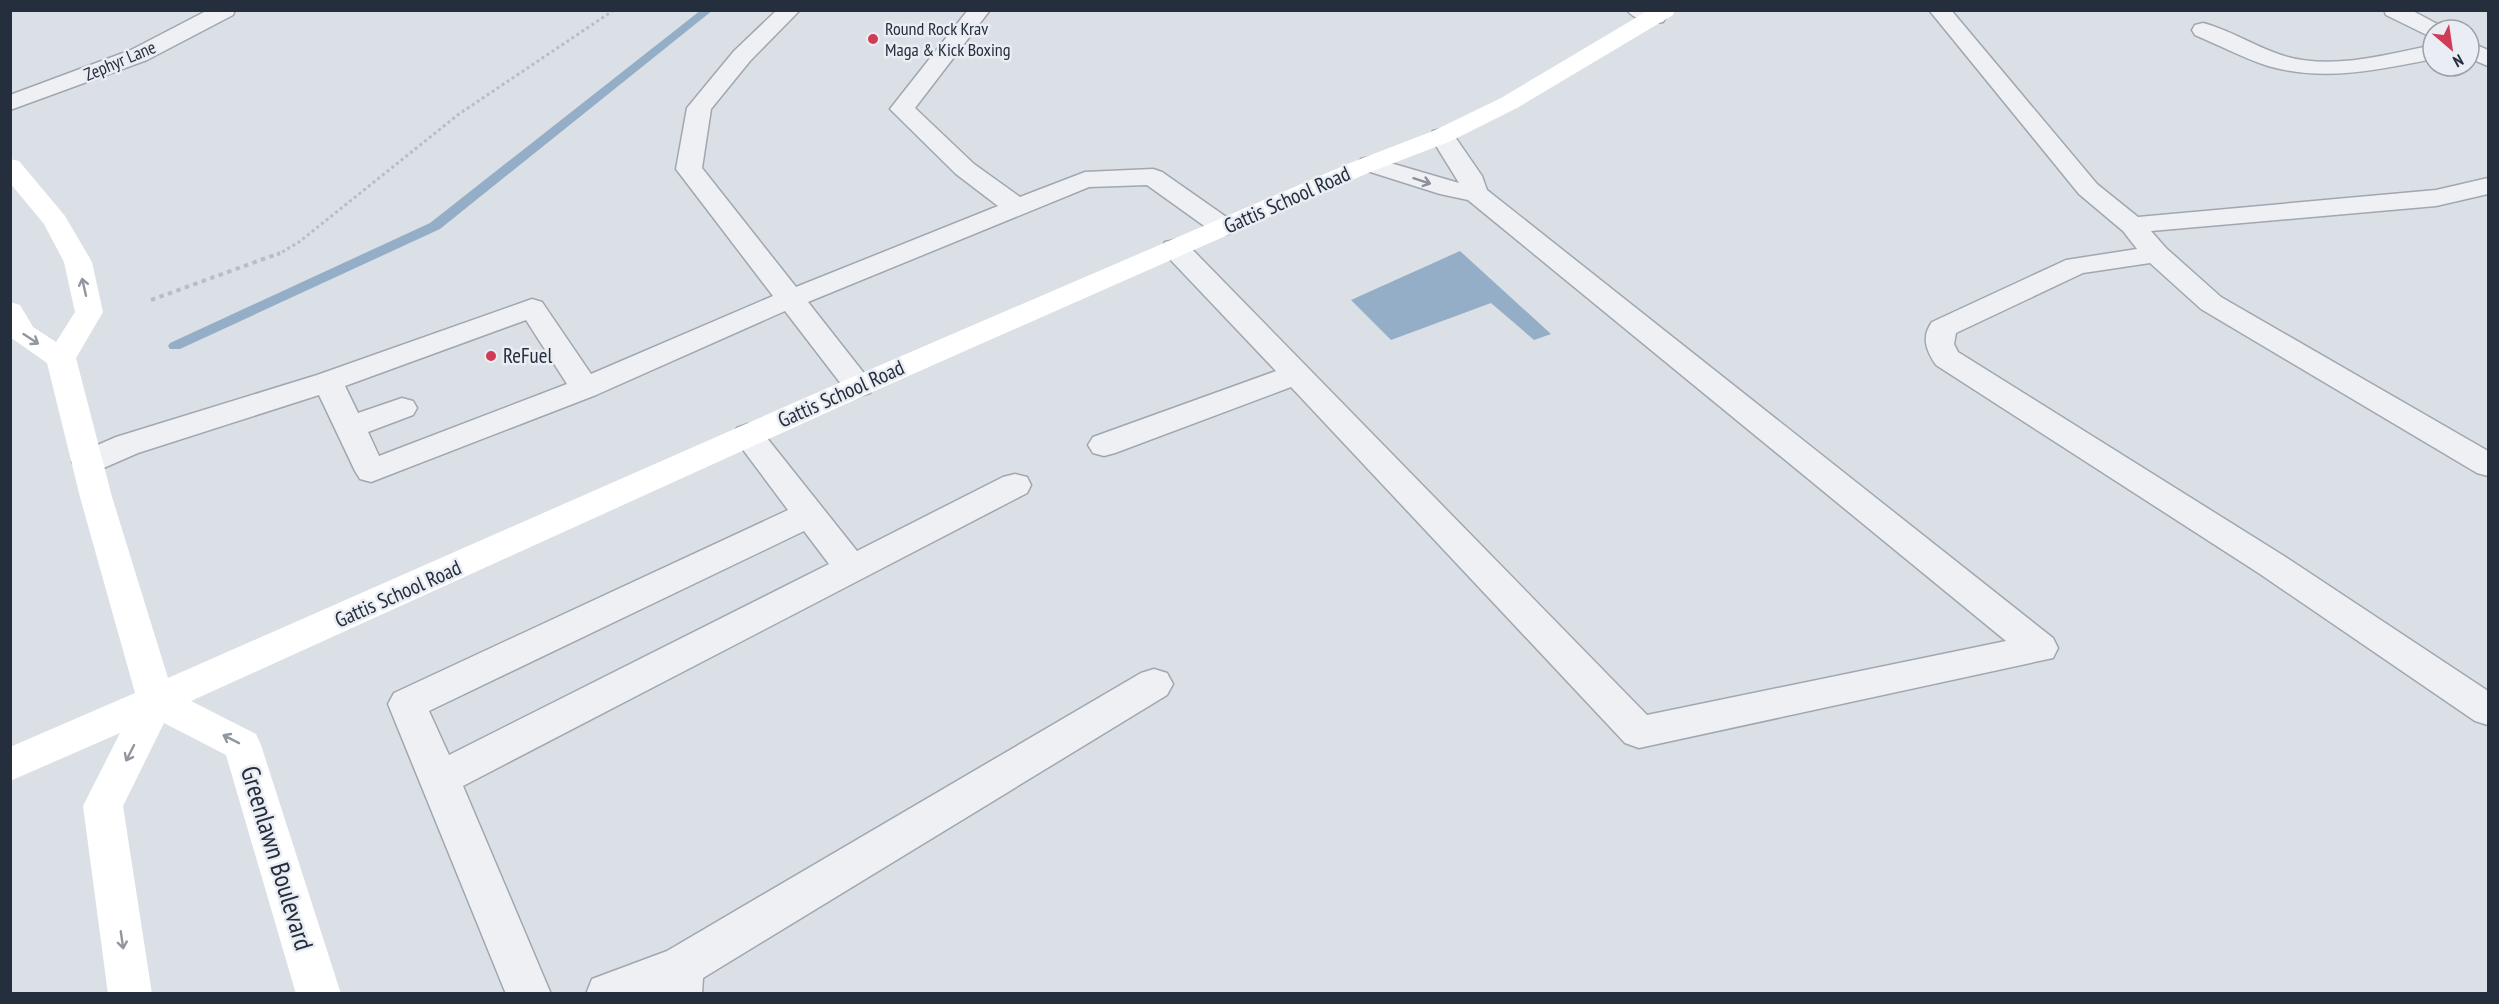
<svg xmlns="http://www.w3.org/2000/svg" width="2499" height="1004" font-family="'PT Sans Narrow',sans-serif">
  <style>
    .water { fill: #95aec7 }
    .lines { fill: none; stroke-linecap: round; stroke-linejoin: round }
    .stream { fill: #95aec7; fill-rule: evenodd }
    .lane-casing { stroke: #a1a7b0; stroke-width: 3 }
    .street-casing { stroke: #a1a7b0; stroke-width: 3 }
    .path-far1 { stroke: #babec4; stroke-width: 3; stroke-dasharray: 3 3; stroke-linecap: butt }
    .path { stroke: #babec4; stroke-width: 4; stroke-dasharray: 4.5 4.5; stroke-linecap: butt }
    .lane { fill: #eef0f4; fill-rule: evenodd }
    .street { fill: #eef0f4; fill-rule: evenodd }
    .secondary { fill: #fff; fill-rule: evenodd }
    .oneway { stroke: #8a8f98 }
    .oneway2 { stroke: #92969e }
    .poi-dot { fill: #d03b55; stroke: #eaeef4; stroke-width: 2 }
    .labels { text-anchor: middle; stroke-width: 5; stroke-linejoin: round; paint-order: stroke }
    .far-poi-label { font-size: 18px; fill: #252e3c; stroke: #eaeef4; text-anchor: start }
    .far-street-label { font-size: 18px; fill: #252e3c; stroke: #eaeef4 }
    .street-label { font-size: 21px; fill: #252e3c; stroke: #eaeef4 }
    .poi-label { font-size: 21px; fill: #252e3c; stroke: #eaeef4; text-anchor: start }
    .near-street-label { font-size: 26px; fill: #252e3c; stroke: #eaeef4 }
  </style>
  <rect width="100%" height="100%" fill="#dbe0e6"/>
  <path class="water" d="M1460,251L1551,334L1534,340L1491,303L1391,340L1351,300Z"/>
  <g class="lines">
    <path class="stream" d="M701,10H713L440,229L180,349H170L168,346L170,343L430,223Z"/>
    <g class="lane-casing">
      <path id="lane" d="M777,10H800L750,61L711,109L702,168L796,287L998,206L956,174L890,109L968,10H990L915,108L974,164L1020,197L1085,172L1153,169L1162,172L1232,221L1236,227L1232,233L1223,235L1214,233L1147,185L1089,187L808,302L874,386L870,393L859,396L848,393L785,311L596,395L371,482L360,479L355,471L319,395L138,453L99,470L88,473L77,470L72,462L77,454L116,437L317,375L532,299L542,302L591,374L773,296L676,169L687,108L734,51ZM526,320L567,384L379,456L368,432L413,415L417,408L413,401L402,398L358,413L345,386Z
        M1929,10H1951L2097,184L2138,217L2436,190L2488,178V194L2436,206L2151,231L2166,248L2221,297L2488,451V476L2477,473L2201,309L2150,263L2083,273L1956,333L1954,344L1958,352L2284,556L2488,691V725L2475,721L2260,574L1936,365C1926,350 1921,337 1932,322L2066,260L2137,249L2123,231L2079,194Z
        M2384,10H2411L2441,26L2443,30H2433V38L2386,15Z
        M2203,23C2230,30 2254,46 2281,55C2329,71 2385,55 2433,45V59C2378,70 2323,82 2268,66C2243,58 2219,45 2195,35L2192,30L2195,25Z
        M2469,42L2488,50V66L2469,58Z
        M1442,129L1451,131L1482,176L1487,190L2053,638L2058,648L2053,658L1639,748L1625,743L1291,387L1115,453L1104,456L1093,453L1088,445L1093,437L1276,371L1165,254L1162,248L1165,242L1175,240L1185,242L1647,715L2006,641L1468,200L1440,194L1361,169L1358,164L1361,159L1370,157L1459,183L1430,136L1433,131Z
        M748,424L759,428L857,551L1003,477L1015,474L1027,477L1031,485L1027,493L463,786L551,994H506L388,704L394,693L788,510L732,435L737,428ZM804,531L829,564L449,755L429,711Z
        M1154,669L1167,673L1173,684L1167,695L703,978L702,994H586L592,979L667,951L1141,673Z"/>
    </g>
    <g class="street-casing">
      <path id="street" d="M208,10H235L233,15L147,60L10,110V95L131,50Z
        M1627,10H1658L1666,17L1663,22C1651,24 1634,20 1627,10Z"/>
    </g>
    <path class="path-far1" d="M277,255L299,242L459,114L614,10"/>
    <path class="path" d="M151,300L280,253"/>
    <use href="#lane" class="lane"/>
    <use href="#street" class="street"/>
    <path class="secondary" d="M1649,10H1675L1673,15L1517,108L1451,141L1368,173L870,393L191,701L256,734L261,745L341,994H296L226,755L164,723L123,806L152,994H108L83,806L120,733L10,781V747L135,693L80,497L47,363L10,337V302L20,305L33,327L56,342L75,312L64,262L44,224L10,183V159L19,161L65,216L92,262L103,312L76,358L112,497L168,678L848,379L1350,163L1433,131L1501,98Z"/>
  </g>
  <defs><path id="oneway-shaft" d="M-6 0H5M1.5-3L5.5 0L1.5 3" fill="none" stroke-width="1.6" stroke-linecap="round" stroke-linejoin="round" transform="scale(1.5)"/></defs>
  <use class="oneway" href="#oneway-shaft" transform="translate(1422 181) rotate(18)"/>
  <g class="oneway2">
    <use href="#oneway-shaft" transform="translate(84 287) rotate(-103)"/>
    <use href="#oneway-shaft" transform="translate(31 339) rotate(33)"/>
    <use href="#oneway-shaft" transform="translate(231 739) rotate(-153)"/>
    <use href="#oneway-shaft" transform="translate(130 753) rotate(117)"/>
    <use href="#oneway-shaft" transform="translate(122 940) rotate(82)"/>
  </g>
  <g class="poi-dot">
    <circle cx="873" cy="39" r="6"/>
    <circle cx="491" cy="356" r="6"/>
  </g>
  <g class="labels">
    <g class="far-poi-label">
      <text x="885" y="35">Round Rock Krav<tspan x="885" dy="21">Maga &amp; Kick Boxing</tspan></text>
    </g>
    <g class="far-street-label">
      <text transform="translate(120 61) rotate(-23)" y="6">Zephyr Lane</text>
    </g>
    <g class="street-label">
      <text transform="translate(1287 200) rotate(-24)" y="7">Gattis School Road</text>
      <text transform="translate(841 394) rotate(-24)" y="7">Gattis School Road</text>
      <text transform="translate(398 594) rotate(-24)" y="7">Gattis School Road</text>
    </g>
    <g class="poi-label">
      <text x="503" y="363">ReFuel</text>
    </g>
    <g class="near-street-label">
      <text transform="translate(277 858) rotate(73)" y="9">Greenlawn Boulevard</text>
    </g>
  </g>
  <rect width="2499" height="1004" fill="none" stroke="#252e3c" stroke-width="24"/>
  <g transform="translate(2451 48) rotate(151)"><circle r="28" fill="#eaeef4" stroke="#9ba1aa" stroke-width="1.5"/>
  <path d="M0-4.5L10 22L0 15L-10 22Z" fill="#d03b55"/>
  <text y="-9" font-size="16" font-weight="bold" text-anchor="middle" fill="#252e3c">N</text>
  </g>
</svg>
